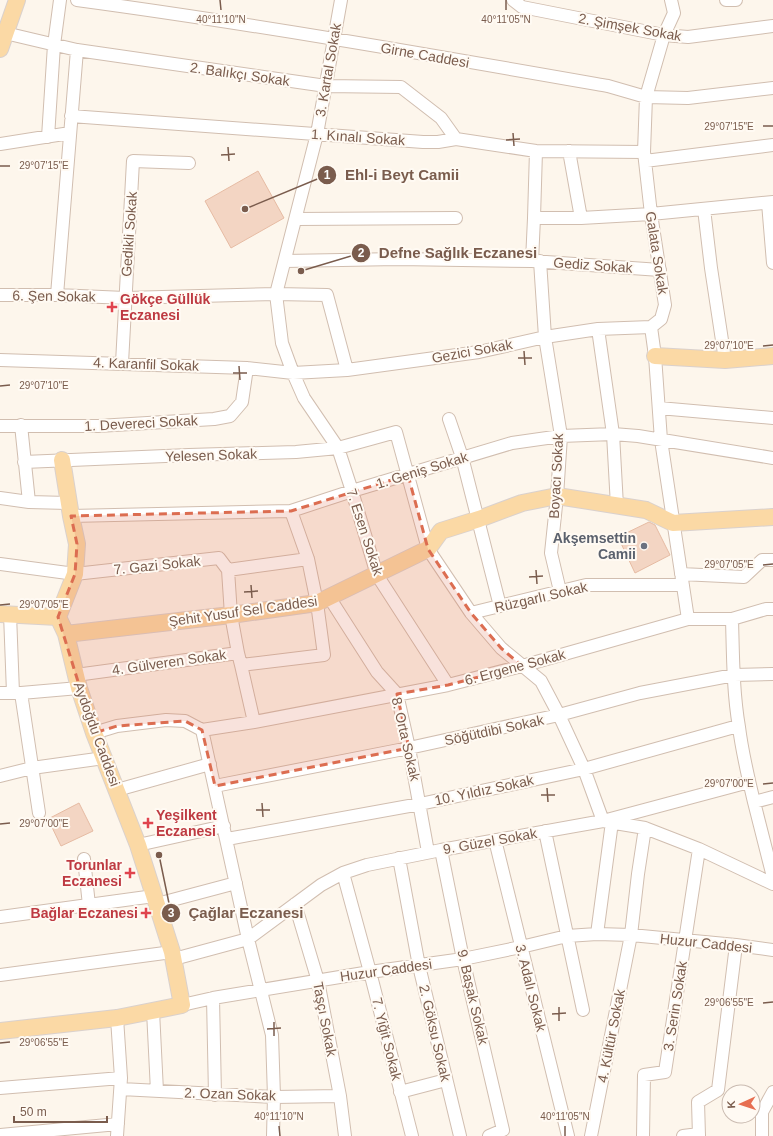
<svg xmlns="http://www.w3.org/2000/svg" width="773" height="1136" font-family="Arial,sans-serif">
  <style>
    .building { fill: #f3d5c3; stroke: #e6bba3 }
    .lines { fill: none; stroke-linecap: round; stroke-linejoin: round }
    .minor-casing { stroke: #d1beb0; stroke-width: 14 }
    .major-casing { stroke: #dad1cd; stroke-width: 18 }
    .minor { stroke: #fff; stroke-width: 12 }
    .major { stroke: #fbd9a5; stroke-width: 16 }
    .marked { fill: #dc6d51; fill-opacity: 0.2; stroke: #dc6d51; stroke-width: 3; stroke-dasharray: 8 5; stroke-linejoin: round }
    .ticks { fill: none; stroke: #7a5c4d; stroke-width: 1.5 }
    .health-dot { fill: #e0444e; stroke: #fffaf3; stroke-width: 1.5 }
    .worship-dot { fill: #6b7280; stroke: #fffaf3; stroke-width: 1.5 }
    .labels { text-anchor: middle; stroke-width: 4; stroke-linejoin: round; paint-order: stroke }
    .street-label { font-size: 14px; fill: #7a5c4d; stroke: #fffaf3 }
    .health-label { font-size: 14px; font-weight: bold; fill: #be3a42; stroke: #fffaf3; text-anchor: start }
    .worship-label { font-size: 14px; font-weight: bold; fill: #5b616d; stroke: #fffaf3; text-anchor: end }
    .ticks-label { font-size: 10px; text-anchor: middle; fill: #7a5c4d; stroke: #fffaf3; stroke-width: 4; stroke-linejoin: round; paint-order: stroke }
    .leader { fill: none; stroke: #7a5c4d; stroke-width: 1.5 }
    .callout-dot { fill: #7a5c4d; stroke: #fffaf3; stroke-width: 1.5 }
    .mark-label { font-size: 12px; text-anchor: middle; font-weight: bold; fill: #fff }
    .callout-label { font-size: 15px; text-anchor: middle; font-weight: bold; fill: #7a5c4d; stroke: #fffaf3; stroke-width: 4; stroke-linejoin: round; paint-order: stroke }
  </style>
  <rect width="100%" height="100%" fill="#fdf6ec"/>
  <path class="building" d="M258,171L284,218L231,248L205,201Z
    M649,522L655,525L670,555L635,573L618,537Z
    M79,803L93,831L61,846L48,819Z"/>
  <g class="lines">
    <g class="minor-casing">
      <path id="minor" d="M77,0C255,24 431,55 608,86L646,97L688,98L773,88
        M341,0L317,134L276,294L282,343L293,373L304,398L338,448L352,491L377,575L448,685
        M513,0L522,7L664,35L688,37L773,26
        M671,0L674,13L664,35L646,97L644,152L651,214L665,305L661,319L651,327L655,356L661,440L688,619
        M726,0H736
        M5,33L77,50L326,86L401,87L441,118L456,139
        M71,116L423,142H438L456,139L536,151L644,152
        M48,137L54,45L60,0
        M0,144L70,133
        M569,151L581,218
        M645,161L773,145
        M768,203L773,263
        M704,209L711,268L725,360
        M534,218H581L651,214L773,202
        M296,219L456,218
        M285,261L398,259L532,261L660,270
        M532,261L534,218L536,151
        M540,261L545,337L561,436L557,496L551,553L560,591
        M0,295H57L125,298L276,294L327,295L347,370
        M57,295L77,50
        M598,329L613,434L617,506
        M0,360L247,368L293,373L347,370L479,352L545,337L598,329L651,327
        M122,363L133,161L189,163
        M659,408L773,418
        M449,419L462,457L500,606
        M21,425L29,502
        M0,426H98L214,419L230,416L242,402L247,368
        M24,462L189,455L296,452L338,448L396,432L428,549L471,613L501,648L541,681L559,715L584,769L603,821L645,828L699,849L773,884
        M0,498L29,502L68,503
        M71,516L291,511L352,491L512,443L561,436L613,434L638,436L773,458
        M0,564L75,574L219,558L228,570L308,559
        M228,570L231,615L238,653
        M681,574L744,577L762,560H773
        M329,597L377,672L397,694L409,748L428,852
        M471,613L586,585H683
        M10,614L13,693
        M732,619C733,655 733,692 739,727C742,752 748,777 754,802L773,797
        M241,665L254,722
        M76,675L238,653L241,665L324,655L317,603L308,559L291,511
        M0,693H21L79,688
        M21,693L39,813
        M202,730L248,939L272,1035L274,1097L273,1136
        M94,733L117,726L166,720L185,721L202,730L254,722L448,685L522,666L688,619H732L766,609H773
        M0,776L32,768L104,758
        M215,786L409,748L559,715L640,693L734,675L773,674
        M117,790L210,764
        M754,802L773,877
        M545,831L583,1010
        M227,839L420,804L584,769L738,726
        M495,840L568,1136
        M138,845L224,826
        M441,850L463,959L503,1130L489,1136
        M399,858L419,966L460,1136
        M84,859L89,905
        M343,873L370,972L412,1136
        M157,904L236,883
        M295,904L318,981L340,1096L345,1136
        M0,917L154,896
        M597,934L612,822
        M174,959L248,939L321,885L343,873L367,865L441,850L603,821L749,782
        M0,975L172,952
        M213,998L215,1095
        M182,1005L213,998L370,972L463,959L521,947L567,936L597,934L631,935L736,945L773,950
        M153,1011L157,1091
        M0,1088L121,1078
        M121,1089L274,1097L340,1096
        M400,1092L446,1080
        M0,1135L118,1124
        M117,1136L121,1078L117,1018
        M591,1136L631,935L638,874L645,828
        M643,1136L644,1075L665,1072L699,849
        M683,1136L699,1134
        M699,1136L698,1102L718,1090L736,945
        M762,1136V1112L773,1092"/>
    </g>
    <g class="major-casing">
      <path id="major" d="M0,49L17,0
        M655,356L725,360L773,356
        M0,614L58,617
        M66,634L231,615L317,603L428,549L441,531L479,519L522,503L557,496L646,510L673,523L773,517
        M0,1031L117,1018L182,1005L172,952L138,845L94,733L79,688L66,634L58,617L75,574L77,544L71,516L62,460"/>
    </g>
    <use href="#minor" class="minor"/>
    <use href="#major" class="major"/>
  </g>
  <path class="marked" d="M408,475L428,549L471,613L501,648L522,666L448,685L397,694L409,748L215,786L202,730L185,721L117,726L94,733L58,617L75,574L77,544L71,516L291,511Z"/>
  <path class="ticks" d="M220,0L221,10M506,0V10M763,126H773M513,133L514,146M506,140L520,139M228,147L229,161M221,155L235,154M0,166H10M763,346L773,345M524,351L525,365M518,358H532M239,366L240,380M233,373H247M0,386L10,385M763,565L773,564M536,570L537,584M529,577L543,576M251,585L252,598M244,592L258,591M0,605L10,604M763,784L773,783M547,788L548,802M541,795H555M262,803L263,817M256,810H270M0,824L10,823M763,1003L773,1002M559,1007V1021M552,1014L566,1013M274,1022V1036M267,1029L281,1028M0,1043L10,1042M279,1126L280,1136M565,1126V1136"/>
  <g class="health-dot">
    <path d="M110 301h4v4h4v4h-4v4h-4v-4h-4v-4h4z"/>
    <path d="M146 817h4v4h4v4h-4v4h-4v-4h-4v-4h4z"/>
    <path d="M128 867h4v4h4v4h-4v4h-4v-4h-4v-4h4z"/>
    <path d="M144 907h4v4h4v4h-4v4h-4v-4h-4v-4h4z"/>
  </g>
  <circle class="worship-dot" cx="644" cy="546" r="4"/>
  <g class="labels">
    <g class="street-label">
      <text transform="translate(630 27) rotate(10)" y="5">2. Şimşek Sokak</text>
      <text transform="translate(425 55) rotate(10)" y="5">Girne Caddesi</text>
      <text transform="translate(328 70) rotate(-80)" y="5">3. Kartal Sokak</text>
      <text transform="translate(240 74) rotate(8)" y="5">2. Balıkçı Sokak</text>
      <text transform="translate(358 137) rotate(4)" y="5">1. Kınalı Sokak</text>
      <text transform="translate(129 234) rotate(-86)" y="5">Gedikli Sokak</text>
      <text transform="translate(657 253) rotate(81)" y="5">Galata Sokak</text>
      <text transform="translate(593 265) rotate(4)" y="5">Gediz Sokak</text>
      <text transform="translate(54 296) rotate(1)" y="5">6. Şen Sokak</text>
      <text transform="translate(472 351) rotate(-10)" y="5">Gezici Sokak</text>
      <text transform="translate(146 364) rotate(2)" y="5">4. Karanfil Sokak</text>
      <text transform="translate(141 423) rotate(-3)" y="5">1. Devereci Sokak</text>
      <text transform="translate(211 455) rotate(-2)" y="5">Yelesen Sokak</text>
      <text transform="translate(422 470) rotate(-17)" y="5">1. Geniş Sokak</text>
      <text transform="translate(556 476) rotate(-87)" y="5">Boyacı Sokak</text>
      <text transform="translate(365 532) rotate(72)" y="5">7. Esen Sokak</text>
      <text transform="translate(157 565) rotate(-6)" y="5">7. Gazi Sokak</text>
      <text transform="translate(541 597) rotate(-13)" y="5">Rüzgarlı Sokak</text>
      <text transform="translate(243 611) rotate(-8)" y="5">Şehit Yusuf Sel Caddesi</text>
      <text transform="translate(169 662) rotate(-8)" y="5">4. Gülveren Sokak</text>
      <text transform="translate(515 667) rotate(-15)" y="5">6. Ergene Sokak</text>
      <text transform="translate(494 730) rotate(-12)" y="5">Söğütdibi Sokak</text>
      <text transform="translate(97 734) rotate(70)" y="5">Aydoğdu Caddesi</text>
      <text transform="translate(406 739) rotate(77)" y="5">8. Orta Sokak</text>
      <text transform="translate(484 790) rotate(-12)" y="5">10. Yıldız Sokak</text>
      <text transform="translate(490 841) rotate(-10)" y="5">9. Güzel Sokak</text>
      <text transform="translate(706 943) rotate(6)" y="5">Huzur Caddesi</text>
      <text transform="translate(386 970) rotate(-8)" y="5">Huzur Caddesi</text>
      <text transform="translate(531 988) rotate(76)" y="5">3. Adalı Sokak</text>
      <text transform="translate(473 997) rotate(77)" y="5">9. Başak Sokak</text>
      <text transform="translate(675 1006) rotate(-81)" y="5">3. Serin Sokak</text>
      <text transform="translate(325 1019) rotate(79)" y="5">Taşçı Sokak</text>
      <text transform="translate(435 1033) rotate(77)" y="5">2. Göksu Sokak</text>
      <text transform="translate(611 1036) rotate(-79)" y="5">4. Kültür Sokak</text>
      <text transform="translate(387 1039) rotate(76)" y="5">7. Yiğit Sokak</text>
      <text transform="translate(230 1094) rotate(2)" y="5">2. Ozan Sokak</text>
    </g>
    <g class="health-label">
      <text x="120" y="304">Gökçe Güllük<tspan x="120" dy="16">Eczanesi</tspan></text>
      <text x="156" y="820">Yeşilkent<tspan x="156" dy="16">Eczanesi</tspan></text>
      <text x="122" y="870" text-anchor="end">Torunlar<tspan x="122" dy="16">Eczanesi</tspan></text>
      <text x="138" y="918" text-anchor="end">Bağlar Eczanesi</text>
    </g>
    <g class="worship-label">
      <text x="636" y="543">Akşemsettin<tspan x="636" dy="16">Camii</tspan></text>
    </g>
  </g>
  <g class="ticks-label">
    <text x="221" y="23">40°11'10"N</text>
    <text x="506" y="23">40°11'05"N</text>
    <text x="729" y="130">29°07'15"E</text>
    <text x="44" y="169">29°07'15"E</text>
    <text x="729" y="349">29°07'10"E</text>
    <text x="44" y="389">29°07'10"E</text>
    <text x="729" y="568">29°07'05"E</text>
    <text x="44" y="608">29°07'05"E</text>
    <text x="729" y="787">29°07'00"E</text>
    <text x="44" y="827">29°07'00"E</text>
    <text x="729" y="1006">29°06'55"E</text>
    <text x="44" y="1046">29°06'55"E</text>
    <text x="279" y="1120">40°11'10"N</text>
    <text x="565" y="1120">40°11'05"N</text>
  </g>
  <path class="leader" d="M245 209L327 175M301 271L361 253M159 855L171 913"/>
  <g class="callout-dot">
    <circle cx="245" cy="209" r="4"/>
    <circle cx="301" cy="271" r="4"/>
    <circle cx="159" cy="855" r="4"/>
    <circle cx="327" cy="175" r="10"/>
    <circle cx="361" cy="253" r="10"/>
    <circle cx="171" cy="913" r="10"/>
  </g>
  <g class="mark-label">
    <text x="327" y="179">1</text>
    <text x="361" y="257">2</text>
    <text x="171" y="917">3</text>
  </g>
  <g class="callout-label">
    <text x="402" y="180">Ehl-i Beyt Camii</text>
    <text x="458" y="258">Defne Sağlık Eczanesi</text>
    <text x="246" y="918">Çağlar Eczanesi</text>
  </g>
  <g transform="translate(741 1104) rotate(267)"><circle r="19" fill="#fffaf3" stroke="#cabbb1"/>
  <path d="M0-3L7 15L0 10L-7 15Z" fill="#e76f51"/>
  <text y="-6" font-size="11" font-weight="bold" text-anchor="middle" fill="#7a5c4d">K</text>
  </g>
  <path d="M14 1116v6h93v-6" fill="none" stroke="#7a5c4d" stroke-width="2"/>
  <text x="20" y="1116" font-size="12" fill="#7a5c4d" stroke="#fffaf3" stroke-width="3" paint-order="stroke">50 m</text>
</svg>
